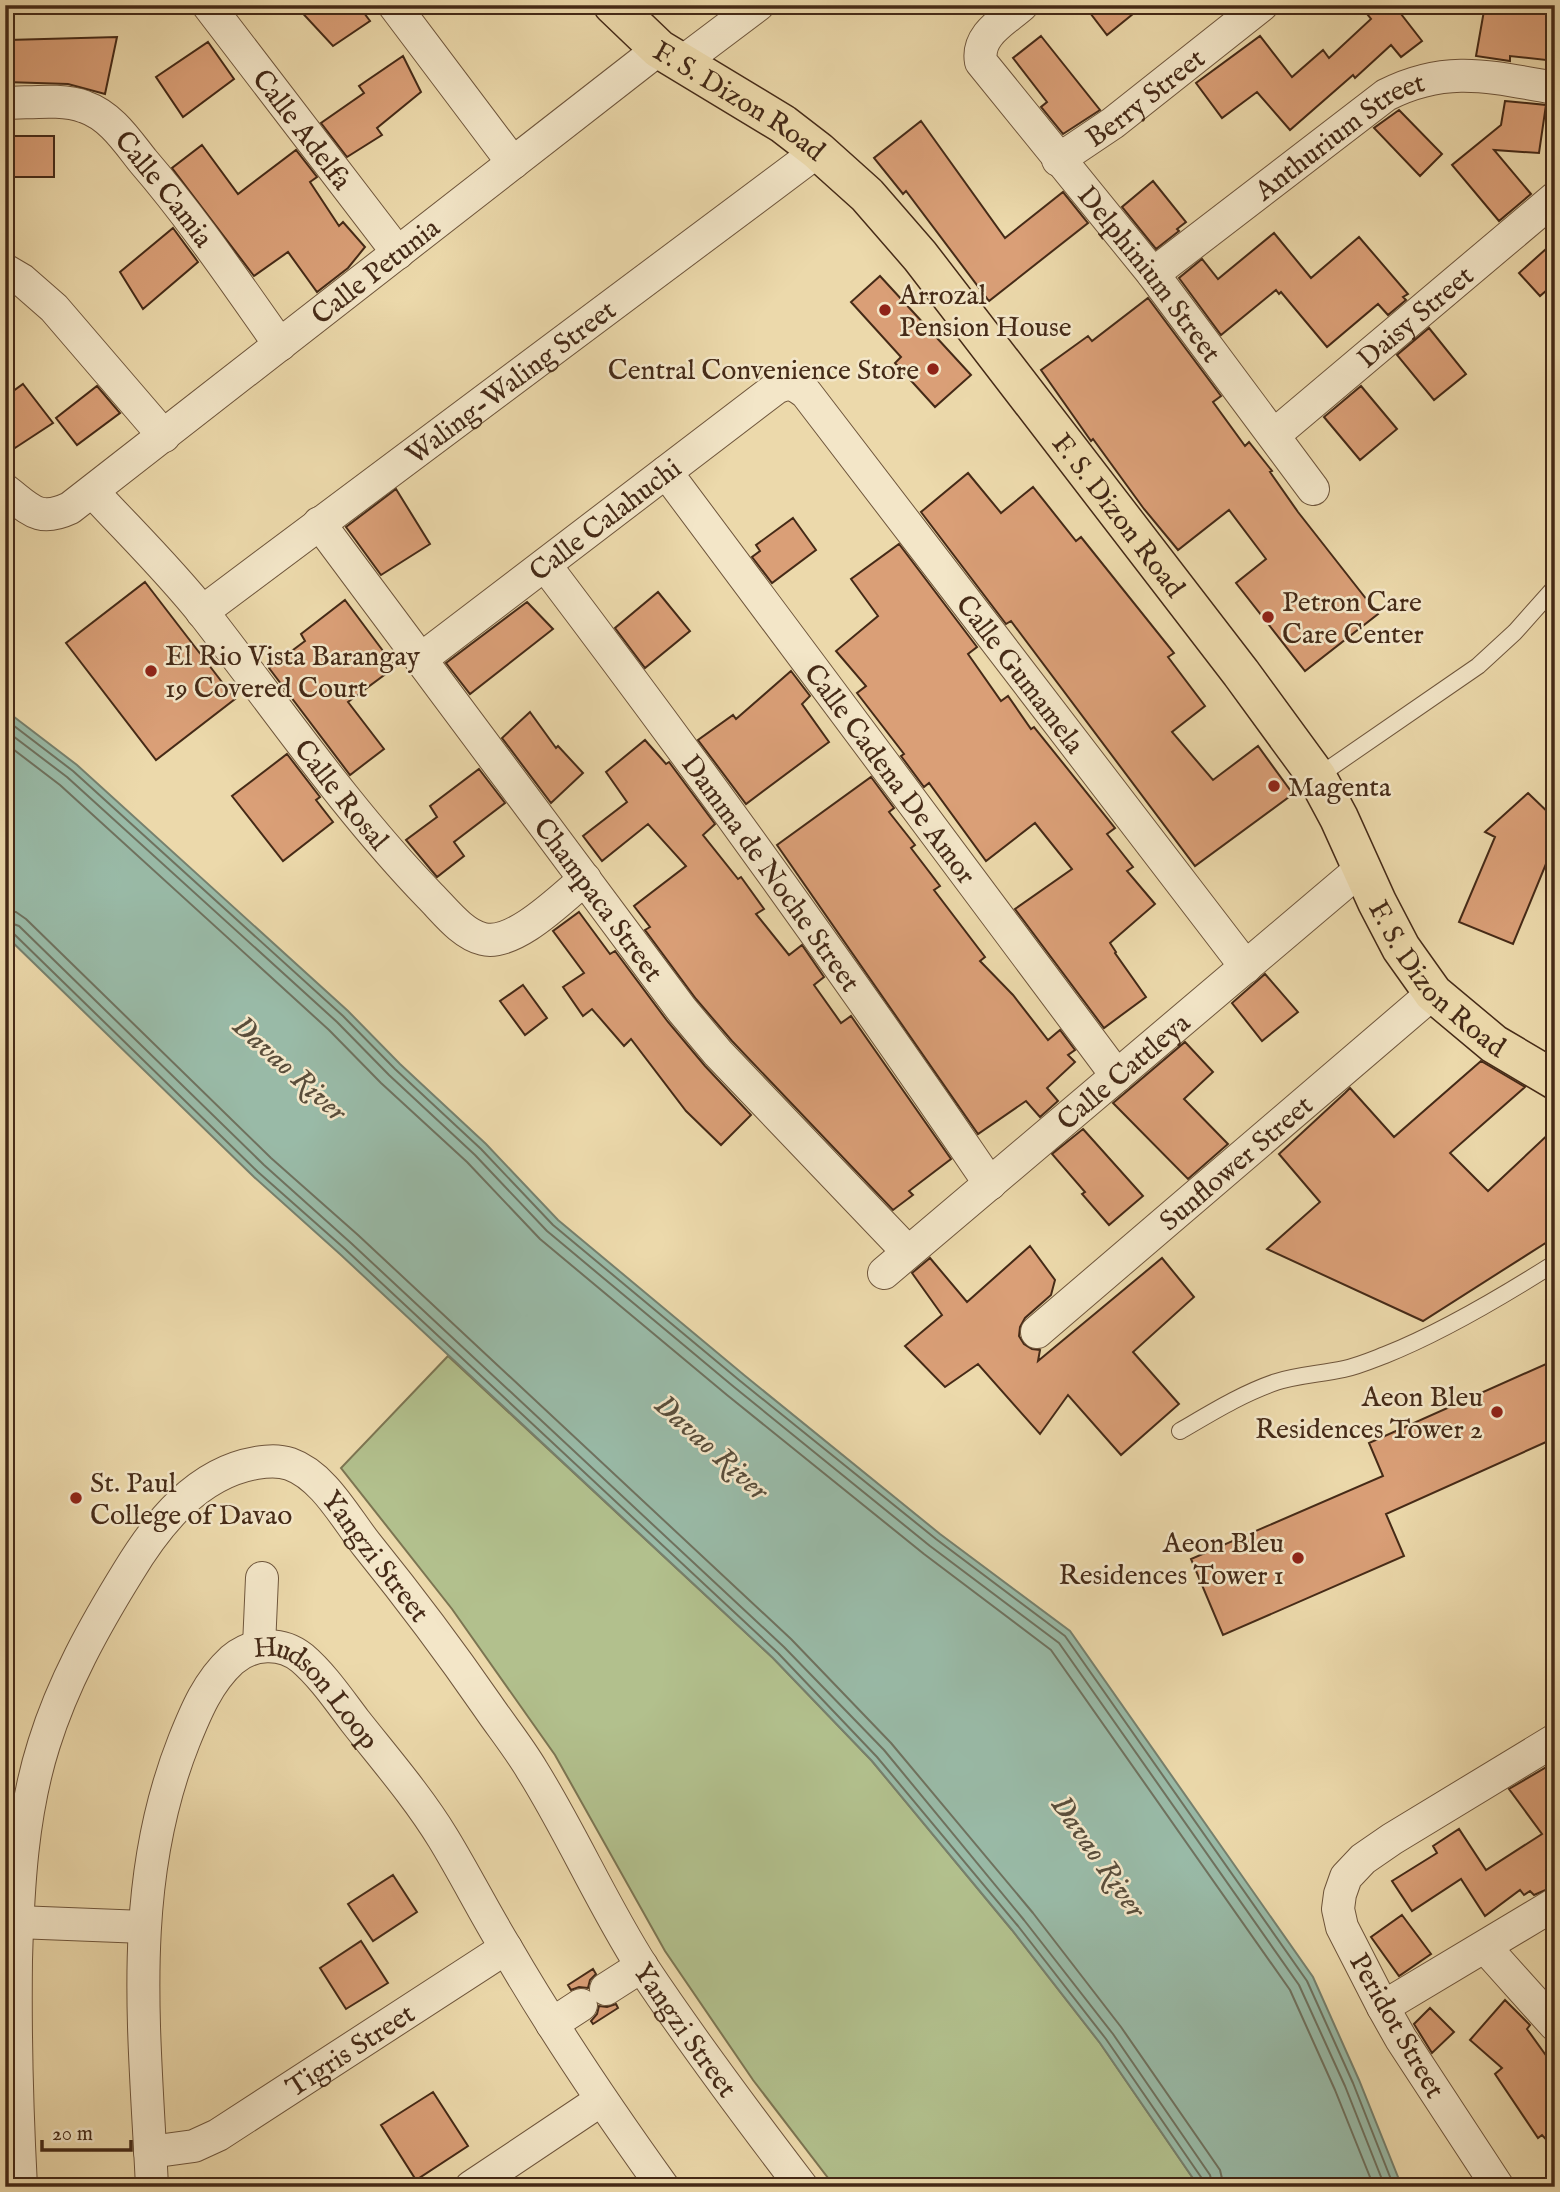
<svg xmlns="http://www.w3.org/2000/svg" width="1560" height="2192" font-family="'IM FELL English',serif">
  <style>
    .green { fill: #b2c08d; stroke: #7c7552; stroke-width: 2 }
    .water { fill: #99baa7; stroke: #77806d; stroke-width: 2 }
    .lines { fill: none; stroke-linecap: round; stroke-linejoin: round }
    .shore { stroke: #6f725f; stroke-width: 2 }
    .building { fill: #da9f77; stroke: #452a17; stroke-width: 2 }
    .lane-casing { stroke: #6f563c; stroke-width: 18 }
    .street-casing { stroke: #6f563c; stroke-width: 34 }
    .primary-casing { stroke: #452a17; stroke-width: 41 }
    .lane { stroke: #f3e6c8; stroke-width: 16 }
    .street { stroke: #f3e6c8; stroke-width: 32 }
    .primary { stroke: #ecd9ab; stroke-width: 38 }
    .poi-dot { fill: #8f2418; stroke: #f3e6c8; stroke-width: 2.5 }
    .labels { text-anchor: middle; stroke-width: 5; stroke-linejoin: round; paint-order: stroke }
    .street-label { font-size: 28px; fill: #452a17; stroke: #f3e6c8 }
    .poi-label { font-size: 28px; fill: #452a17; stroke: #f3e6c8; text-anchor: start }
    .water-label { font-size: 30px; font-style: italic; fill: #5a4e3b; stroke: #f3e6c8 }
  </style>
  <rect width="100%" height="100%" fill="#ecd9ab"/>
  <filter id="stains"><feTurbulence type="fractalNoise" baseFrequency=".00286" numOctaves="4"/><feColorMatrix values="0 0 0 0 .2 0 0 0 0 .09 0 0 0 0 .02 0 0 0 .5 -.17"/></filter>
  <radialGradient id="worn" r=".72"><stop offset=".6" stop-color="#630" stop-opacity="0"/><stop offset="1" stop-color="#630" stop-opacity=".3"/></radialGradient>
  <path class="green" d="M448,1356L773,1658L872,1761L1012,1930L1100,2043L1199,2187H835L753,2080L665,1951L555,1755L452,1609L341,1468Z"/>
  <path class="water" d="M5,710L77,765L348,1011L400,1064L486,1144L558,1220L744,1375L940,1534L1070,1631L1313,1977L1359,2080L1402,2187H1199L1100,2043L1012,1930L872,1761L773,1658L341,1255L254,1177L5,935Z"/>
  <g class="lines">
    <path class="shore" d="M5,719L73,771L343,1016L395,1069L481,1149L553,1225L739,1380L936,1539L1065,1636L1307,1981L1353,2083L1394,2187
      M5,730L67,777L337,1022L389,1075L475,1155L547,1231L734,1387L930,1546L1059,1643L1299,1985L1345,2086L1385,2187
      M5,743L60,785L329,1030L381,1083L467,1162L540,1239L727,1395L924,1554L1051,1650L1290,1990L1335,2090L1374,2187
      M5,911L16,912L26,919L271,1158L358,1235L791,1639L891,1743L1033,1913L1121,2027L1220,2170L1224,2187
      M5,921L19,926L264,1165L351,1243L784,1647L884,1750L1024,1920L1113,2034L1210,2175L1213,2187
      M5,930L13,933L258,1172L345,1249L778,1653L877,1757L1018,1926L1106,2039L1203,2180L1205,2187"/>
  </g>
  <path class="building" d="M295,5H358L370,21L333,46Z
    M1084,5H1144L1107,35Z
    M1360,5H1394L1422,41L1401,57L1391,45L1355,78L1353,75L1290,130L1257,92L1222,118L1196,83L1260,36L1292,77L1323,50L1329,58L1371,19Z
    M1485,5H1555V61L1510,56V61L1476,56Z
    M1041,36L1100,110L1063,134L1041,107L1047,102L1013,58Z
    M117,37L105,94L68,84L6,82L8,40Z
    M208,42L234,79L183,117L156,77Z
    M403,56L421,92L377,128L382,135L347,157L321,123L364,93L359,86Z
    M1505,101L1546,105L1539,153L1494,150L1531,194L1499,221L1452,165L1501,125Z
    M1399,110L1442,154L1420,176L1374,128Z
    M921,121L1005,238L1063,192L1088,223L989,301L906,191L903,194L874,158Z
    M9,136H54V177H8Z
    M202,145L238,194L296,150L317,177L310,182L339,226L343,222L365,247L348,268L317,292L288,252L254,276L172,168Z
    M1153,181L1186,222L1177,229L1179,231L1156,249L1122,207Z
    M173,228L198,262L143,309L120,272Z
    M1274,233L1311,278L1359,237L1408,294L1403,297L1406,300L1388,315L1378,304L1327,347L1281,292L1279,294L1276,290L1221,335L1179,278L1202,259L1218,279Z
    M1555,241V283L1540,296L1519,273Z
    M880,276L971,375L935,407L895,363L901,357L851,302Z
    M1148,298L1221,396L1213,402L1245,446L1249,442L1272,471L1270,472L1298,512L1378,614L1305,671L1236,583L1266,559L1229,510L1178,550L1144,509L1093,439L1091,441L1041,370L1088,336L1092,341Z
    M1429,328L1466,374L1434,400L1397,355Z
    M23,384L53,423L15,448L5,434V397Z
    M97,386L120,413L77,445L56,418Z
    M1361,386L1397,429L1360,460L1324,417Z
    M968,473L1001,513L1033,487L1076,541L1081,537L1174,653L1168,657L1205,706L1172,732L1213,780L1258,746L1293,794L1195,866L1011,621L1006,624L921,512Z
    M396,489L430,544L381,575L346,527Z
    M793,518L816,550L772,583L752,557L760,551L756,545Z
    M899,544L977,647L968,654L1001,701L1008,696L1031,729L1034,727L1115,828L1107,834L1133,867L1127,871L1155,904L1110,943L1116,952L1115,953L1146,997L1104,1028L1015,909L1072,869L1035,823L986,861L929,783L924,787L901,756L904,754L857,693L866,686L836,651L878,616L851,579Z
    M145,582L235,699L156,760L66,643Z
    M658,592L690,631L645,668L615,628Z
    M345,600L395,667L348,702L384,749L350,775L269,668L305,641L301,634Z
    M527,602L553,629L470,694L446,663Z
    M791,671L810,696L802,704L829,742L746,804L698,740L733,715L736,719Z
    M530,712L556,748L558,746L583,773L551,803L502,738Z
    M645,740L666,764L669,762L715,824L703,835L738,879L741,877L764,909L756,914L789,955L802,945L824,977L814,985L841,1023L851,1016L951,1159L909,1191L913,1195L893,1210L732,1041L696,999L645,930L650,927L634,906L686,866L648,824L602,861L583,836L627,802L606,772Z
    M287,754L320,797L316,800L333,822L283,861L232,796Z
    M479,769L505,803L454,842L464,856L437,877L406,840L437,817L430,806Z
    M871,777L894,808L889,812L915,845L911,848L940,886L934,890L985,957L980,961L1013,995L1048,1040L1060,1030L1075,1050L1068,1055L1075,1062L1047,1088L1058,1101L1040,1117L1026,1101L978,1134L777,845Z
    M1528,793L1555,819V863L1548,859L1513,944L1459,922L1495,837L1485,832Z
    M579,912L610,954L615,951L668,1022L705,1066L751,1115L721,1145L686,1111L631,1039L624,1046L592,1009L583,1016L563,987L584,973L553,931Z
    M1265,974L1298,1012L1262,1041L1232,1003Z
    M523,985L547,1018L525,1035L500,1001Z
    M1185,1042L1213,1072L1184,1099L1228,1144L1188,1179L1113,1103Z
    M1481,1061L1525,1087L1450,1153L1488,1191L1555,1128V1237L1423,1321L1267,1249L1320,1202L1279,1154L1345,1093L1350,1088L1394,1137Z
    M1083,1129L1143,1196L1109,1225L1082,1194L1085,1192L1052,1154Z
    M1030,1246L1055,1280L1051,1295L1025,1318L1020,1327L1019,1336L1024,1344L1032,1349L1040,1350L1038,1361L1162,1258L1194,1297L1133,1352L1179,1404L1121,1455L1068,1395L1040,1434L978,1364L945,1387L905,1346L942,1315L912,1273L930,1258L967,1302Z
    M1555,1360V1438L1386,1514L1404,1556L1223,1635L1191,1559L1383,1476L1369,1443Z
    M1555,1762V1886L1534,1895L1530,1891L1524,1895L1520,1890L1485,1916L1461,1879L1412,1911L1392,1881L1437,1853L1433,1846L1459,1829L1486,1870L1542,1834L1509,1789Z
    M393,1875L417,1912L373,1941L348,1904Z
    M1402,1915L1431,1954L1399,1976L1371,1937Z
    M361,1941L388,1983L346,2009L320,1968Z
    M593,1969L596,1974L590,1980L588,1988L579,1987L571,1990L568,1985Z
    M1505,2000L1530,2025L1527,2029L1555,2068V2149L1542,2135L1538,2138L1495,2074L1502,2068L1470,2040Z
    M616,2004L618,2008L593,2024L591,2021L597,2014L599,2006L607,2007Z
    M1430,2008L1454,2032L1432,2053L1414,2024Z
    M433,2092L468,2146L416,2180L381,2125Z"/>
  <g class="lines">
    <g class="lane-casing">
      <path id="lane" d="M1317,777L1478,666L1515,632L1555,587
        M1180,1431C1211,1413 1241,1394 1276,1382C1298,1375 1321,1374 1344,1369C1358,1366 1372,1360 1385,1355C1443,1332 1503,1296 1555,1263"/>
    </g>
    <g class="street-casing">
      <g id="street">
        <path id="s1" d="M208,5L398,253"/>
        <path d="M394,5L513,163"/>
        <path id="s2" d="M1022,5C1004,21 976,35 981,62L1153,274L1313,489"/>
        <path d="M681,63L758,5"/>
        <path id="s3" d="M5,103C30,103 62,98 85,107C111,116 127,141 143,161C193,219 236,283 280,345"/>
        <path id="s4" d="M1058,160L1113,123L1262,5"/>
        <path d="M5,270L22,280L54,308L164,436"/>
        <path id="s5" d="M1153,274L1386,95C1447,64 1491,77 1555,88"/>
        <path id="s6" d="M1274,435L1555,198"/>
        <path id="s7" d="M666,472L1117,1076"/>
        <path id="s8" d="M5,490C30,509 38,523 70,508L659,49"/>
        <path id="s9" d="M93,492C130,532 170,571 204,614C278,709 346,809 430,896C445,911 462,934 483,939C514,947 563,897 585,879"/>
        <path id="s10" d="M319,523L682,1010L718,1053L908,1252"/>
        <path id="s11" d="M545,565C698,767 847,973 990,1184"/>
        <path id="s12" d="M202,612L818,151"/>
        <path id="s13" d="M421,659L776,388C789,381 796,385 806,393L1246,967"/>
        <path id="s14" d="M884,1273L1362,868"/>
        <path id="s15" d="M1037,1332L1433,993"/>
        <path d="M259,1646L262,1578"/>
        <path d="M17,1922L144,1927"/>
        <path d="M1485,1947L1555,2025"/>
        <path d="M606,1989L642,1966"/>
        <path d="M1383,2007L1555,1904"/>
        <path d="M552,2024L581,2005"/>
        <path id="s16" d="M150,2152L194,2146L218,2135L506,1948"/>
        <path id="s17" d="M21,2187C17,2111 15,2036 16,1960C18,1888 22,1813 44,1744C63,1683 94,1627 128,1572C157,1524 197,1473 256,1463C268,1461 278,1460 290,1464C324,1476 346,1519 367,1545C409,1597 449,1650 487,1705C502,1727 519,1748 532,1770C572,1834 602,1904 643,1968C693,2043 747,2115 802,2187"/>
        <path id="s18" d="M152,2187C145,2034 126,1887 184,1741C196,1711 208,1682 232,1660C252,1643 281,1641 302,1658C322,1675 339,1700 355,1721C385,1759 418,1797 443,1838C465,1874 484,1912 506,1948C554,2031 607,2109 663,2187"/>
        <path d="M471,2187L601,2100"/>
        <path d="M1498,2187L1401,2039L1383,2007L1342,1927L1338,1909L1340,1894L1346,1877L1363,1859L1392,1839L1555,1740"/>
      </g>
    </g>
    <g class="primary-casing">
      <g id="primary">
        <path id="s19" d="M613,5L659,49L783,124L818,151L867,195L920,256L1241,673L1317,777L1339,818L1377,902L1401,948L1433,993L1494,1044L1555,1080"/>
      </g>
    </g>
    <use href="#lane" class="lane"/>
    <use href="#street" class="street"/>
    <use href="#primary" class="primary"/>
  </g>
  <g class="poi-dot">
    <circle cx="885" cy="310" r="7"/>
    <circle cx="933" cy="369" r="7"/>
    <circle cx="1268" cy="617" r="7"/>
    <circle cx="151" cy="671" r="7"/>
    <circle cx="1274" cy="786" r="7"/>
    <circle cx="1497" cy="1412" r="7"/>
    <circle cx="76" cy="1498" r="7"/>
    <circle cx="1298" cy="1558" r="7"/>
  </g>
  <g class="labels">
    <g class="street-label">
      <text dy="10" stroke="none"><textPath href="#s4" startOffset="107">Berry Street</textPath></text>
      <text dy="10" stroke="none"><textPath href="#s19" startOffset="159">F. S. Dizon Road</textPath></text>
      <text dy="10" stroke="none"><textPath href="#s1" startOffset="156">Calle Adelfa</textPath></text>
      <text dy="10" stroke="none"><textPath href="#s5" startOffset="233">Anthurium Street</textPath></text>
      <text dy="10" stroke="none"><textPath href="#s3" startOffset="196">Calle Camia</textPath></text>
      <text dy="10" stroke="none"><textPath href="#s8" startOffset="460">Calle Petunia</textPath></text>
      <text dy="10" stroke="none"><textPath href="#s2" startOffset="345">Delphinium Street</textPath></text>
      <text dy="10" stroke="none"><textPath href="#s6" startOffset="184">Daisy Street</textPath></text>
      <text dy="10" stroke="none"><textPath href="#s12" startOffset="385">Waling-Waling Street</textPath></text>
      <text dy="10" stroke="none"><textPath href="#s19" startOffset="726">F. S. Dizon Road</textPath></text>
      <text dy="10" stroke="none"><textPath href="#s13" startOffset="231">Calle Calahuchi</textPath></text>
      <text dy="10" stroke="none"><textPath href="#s13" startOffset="833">Calle Gumamela</textPath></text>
      <text dy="10" stroke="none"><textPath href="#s7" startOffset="376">Calle Cadena De Amor</textPath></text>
      <text dy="10" stroke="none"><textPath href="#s9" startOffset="392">Calle Rosal</textPath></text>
      <text dy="10" stroke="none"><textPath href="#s11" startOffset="382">Damma de Noche Street</textPath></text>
      <text dy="10" stroke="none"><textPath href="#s10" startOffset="469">Champaca Street</textPath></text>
      <text dy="10" stroke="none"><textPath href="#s19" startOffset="1292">F. S. Dizon Road</textPath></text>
      <text dy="10" stroke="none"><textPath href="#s14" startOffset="313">Calle Cattleya</textPath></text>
      <text dy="10" stroke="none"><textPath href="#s15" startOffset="261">Sunflower Street</textPath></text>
      <text dy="10" stroke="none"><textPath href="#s17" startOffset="973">Yangzi Street</textPath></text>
      <text dy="10" stroke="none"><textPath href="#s18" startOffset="653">Hudson Loop</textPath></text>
      <text transform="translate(1398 2025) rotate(60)" y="10">Peridot Street</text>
      <text dy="10" stroke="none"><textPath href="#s17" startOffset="1540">Yangzi Street</textPath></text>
      <text dy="10" stroke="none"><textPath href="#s16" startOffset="228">Tigris Street</textPath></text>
    </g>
    <g class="poi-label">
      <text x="899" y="304">Arrozal<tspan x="899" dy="32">Pension House</tspan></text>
      <text x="919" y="379" text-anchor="end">Central Convenience Store</text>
      <text x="1282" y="611">Petron Care<tspan x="1282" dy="32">Care Center</tspan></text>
      <text x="165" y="665">El Rio Vista Barangay<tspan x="165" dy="32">19 Covered Court</tspan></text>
      <text x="1288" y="796">Magenta</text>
      <text x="1483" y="1406" text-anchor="end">Aeon Bleu<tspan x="1483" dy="32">Residences Tower 2</tspan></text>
      <text x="90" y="1492">St. Paul<tspan x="90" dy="32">College of Davao</tspan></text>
      <text x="1284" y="1552" text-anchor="end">Aeon Bleu<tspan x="1284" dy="32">Residences Tower 1</tspan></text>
    </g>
    <g class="water-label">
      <text transform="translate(290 1068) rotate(42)" y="10">Davao River</text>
      <text transform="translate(712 1447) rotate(42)" y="10">Davao River</text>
      <text transform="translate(1099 1856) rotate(55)" y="10">Davao River</text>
    </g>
  </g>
  <rect width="1560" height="2192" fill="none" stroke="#ecd9ab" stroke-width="28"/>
  <rect x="7" y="7" width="1546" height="2178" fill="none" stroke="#452a17" stroke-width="3.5"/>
  <rect x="14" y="14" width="1532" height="2164" fill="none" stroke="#452a17" stroke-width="2"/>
  <path d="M42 2140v10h89v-10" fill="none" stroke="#452a17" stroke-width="3.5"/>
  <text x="52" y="2140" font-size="21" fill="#452a17" stroke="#f3e6c8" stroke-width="5" paint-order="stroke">20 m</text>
  <rect width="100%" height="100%" filter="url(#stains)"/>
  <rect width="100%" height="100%" fill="url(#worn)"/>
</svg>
